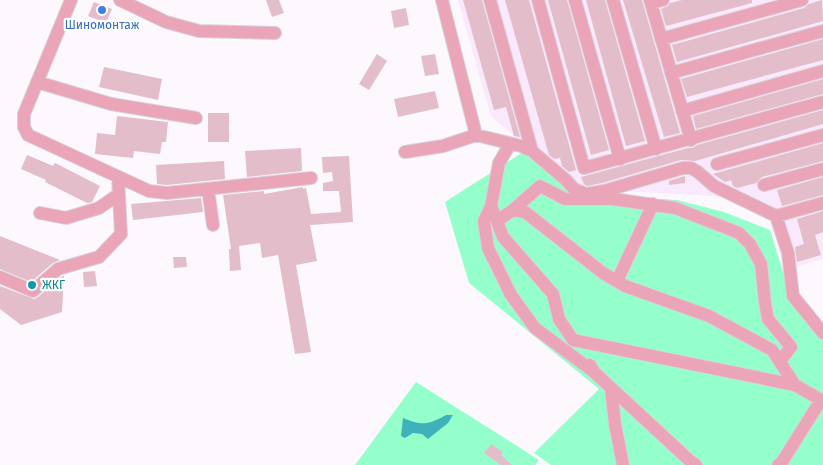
<svg xmlns="http://www.w3.org/2000/svg" width="823" height="465" font-family="'Fira Sans',sans-serif">
  <style>
    .built { fill: #fae8fc }
    .green { fill: #94ffca }
    .water { fill: #3fb1bb }
    .building { fill: #e3bdca }
    .lines { fill: none; stroke-linecap: round; stroke-linejoin: round }
    .minor-casing { stroke: #d8d2d9; stroke-width: 14 }
    .minor { stroke: #eaa5b8; stroke-width: 12 }
    .shop-dot { fill: #3f7fe0; stroke: #fff; stroke-width: 2 }
    .culture-dot { fill: #0f9aa8; stroke: #fff; stroke-width: 2 }
    .labels { text-anchor: middle; stroke-width: 4.5; stroke-linejoin: round; paint-order: stroke }
    .shop-label { font-size: 12px; fill: #366cbe; stroke: #fff }
    .culture-label { font-size: 12px; fill: #0d838f; stroke: #fff; text-anchor: start }
  </style>
  <rect width="100%" height="100%" fill="#fdf8fe"/>
  <path class="built" d="M458,0H823V259L795,267L780,218L727,197L577,188L570,184L491,116Z"/>
  <path class="green" d="M525,151L565,187L609,196L677,200L724,212L770,230L791,298L823,338V465H551L534,453L599,389L469,283L445,202Z
    M416,382L539,460L535,465H355Z"/>
  <path class="water" d="M446,415H453L448,423L428,439L422,434L413,433L405,438L401,436L403,418C422,426 428,425 446,415Z"/>
  <path class="building" d="M266,0H279L284,13L272,17Z
    M463,0H482L520,137L514,136L506,107L494,110Z
    M505,0H529L576,170L569,172L562,166L560,158L554,159L549,155Z
    M548,0H567L609,150L591,155Z
    M586,0H605L645,141L626,146Z
    M623,0H642L680,133L664,137Z
    M682,0H752V3L666,26L661,9L668,6L670,3Z
    M822,0L823,21L677,62L672,45L804,8L809,4Z
    M94,2L112,9L106,23L88,16Z
    M406,8L409,25L394,28L391,11Z
    M823,39V60L687,97L681,79Z
    M377,54L387,61L369,90L359,84Z
    M435,54L439,74L425,76L421,56Z
    M104,67L162,79L158,100L99,87Z
    M823,79V94L696,129L693,116Z
    M435,91L439,108L398,117L394,99Z
    M823,110V124L695,161L681,160L602,183L587,186L584,184L581,177L688,148H693L697,145Z
    M208,113H229V142H208Z
    M117,116L168,122L166,142H162L160,154L134,151L133,158L95,154L97,133L115,135Z
    M823,143V161L762,177L756,183L737,188L733,186L731,180L725,182L713,174Z
    M301,148L302,171L247,177L245,151Z
    M27,155L53,166L55,163L100,186L92,202L87,203L45,182L46,180L21,169Z
    M349,156L353,222L310,225L317,261L296,265L311,352L295,354L278,255L262,258L260,243L239,246L241,270L230,271L229,249H231L223,195L264,191V194L303,187V189L306,188L311,214L341,212L339,191H323V183L333,181L332,172L323,173L322,157Z
    M224,161L225,179L167,185L157,184L156,165Z
    M685,176V183L669,185V181Z
    M823,177V195L782,206L777,190Z
    M201,198L203,212L133,220L131,204Z
    M823,211V232L815,235L821,255L797,262L795,247L804,244L797,219Z
    M0,236L60,260L53,263L31,282L0,269Z
    M173,257H186L187,267L174,268Z
    M95,271L97,286L84,287L83,272Z
    M62,276H64L62,312L21,325L0,309V286L34,299L38,297Z
    M491,444L503,452L501,455L512,465H501L484,453Z"/>
  <g class="lines">
    <g class="minor-casing">
      <path id="minor" d="M71,0L24,114V127L28,135L149,191L167,193L311,178
        M120,0L166,22L199,31L275,33
        M442,0L476,135L521,146L532,151L566,180L574,189L586,194L604,191L683,168H691L698,172L714,186L776,216L788,253L793,296L823,333
        M490,0L532,151
        M538,0L584,168L823,102
        M575,0L620,159
        M613,0L656,149
        M650,0L691,140
        M651,3L663,0
        M661,39L802,0
        M671,73L823,31
        M37,82L111,104L196,118
        M682,111L823,71
        M510,144L499,163L491,206L503,237L553,294L559,319L573,340L795,385L821,400L782,462L778,465
        M405,152L443,146L476,135
        M717,164L823,135
        M764,185L823,169
        M208,189L213,225
        M491,206L484,221L488,248L511,295L535,328L594,372
        M513,210L540,186L565,199H613L675,208L739,233L750,244L761,264L765,303L768,319L791,347L780,361
        M40,213L66,218L99,208L119,194
        M776,216L823,203
        M497,221L513,210L525,212L603,273L625,286L709,316L772,350L795,385
        M0,277L33,291L58,269L99,257L121,234L118,178
        M617,281L653,204
        M590,365L594,372L690,461L696,465
        M611,389L615,424L623,465"/>
    </g>
    <use href="#minor" class="minor"/>
  </g>
  <circle class="shop-dot" cx="102" cy="10" r="5"/>
  <circle class="culture-dot" cx="32" cy="285" r="5"/>
  <g class="labels">
    <g class="shop-label">
      <text x="102" y="29">Шиномонтаж</text>
    </g>
    <g class="culture-label">
      <text x="42" y="289">ЖКГ</text>
    </g>
  </g>
</svg>
